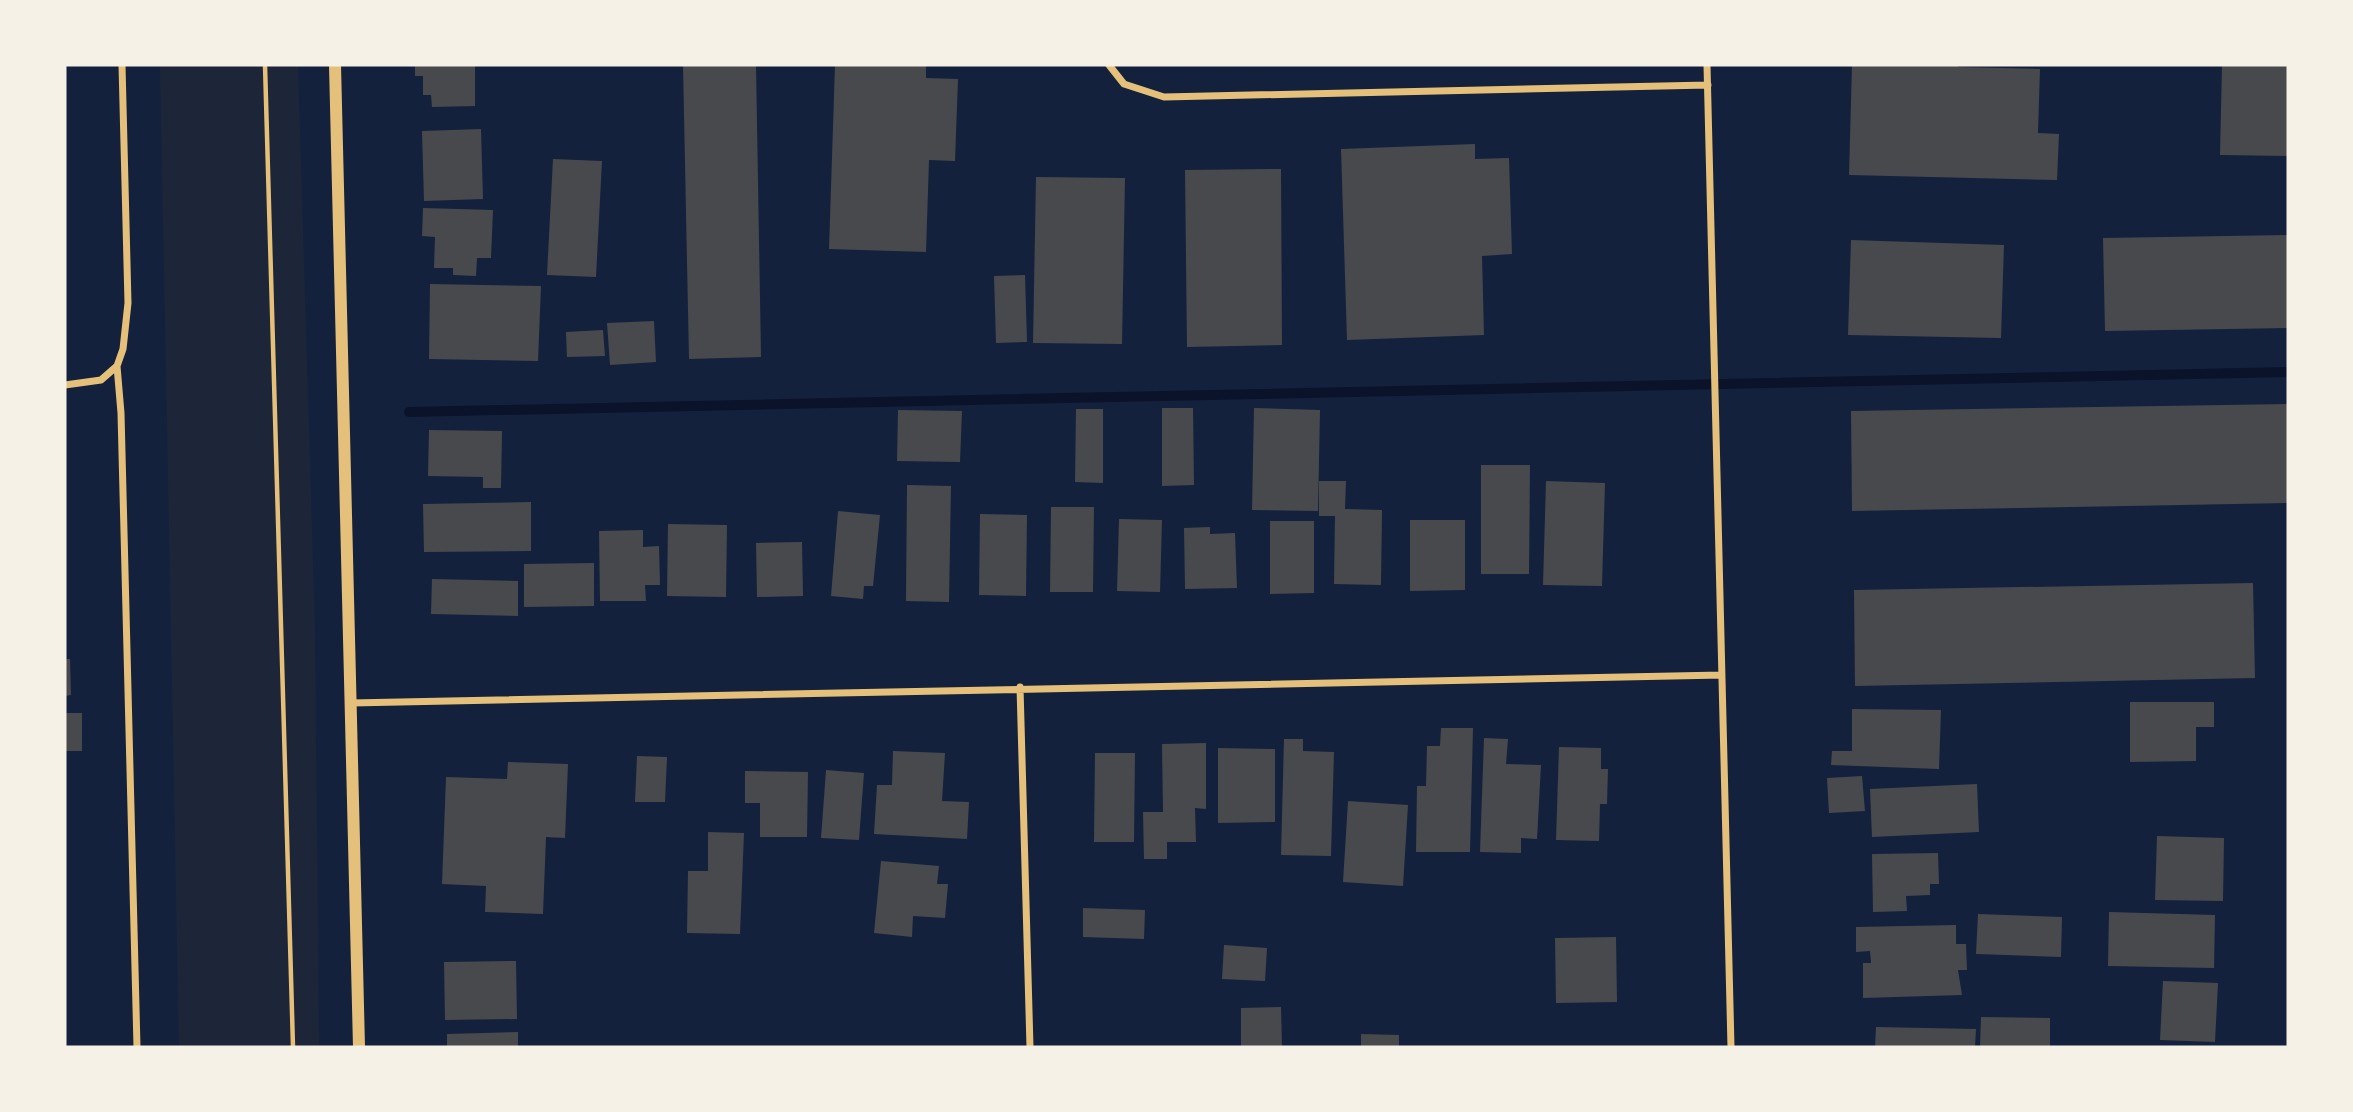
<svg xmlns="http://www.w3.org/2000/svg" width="2353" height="1112" font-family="'IBM Plex Sans',sans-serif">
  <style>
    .green { fill: #1d2539 }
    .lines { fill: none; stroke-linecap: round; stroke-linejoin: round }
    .stream { stroke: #0b132b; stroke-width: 10 }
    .building { fill: #48494c }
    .path { stroke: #e5c07b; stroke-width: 4.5 }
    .minor { stroke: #e5c07b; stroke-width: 7 }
    .tertiary { stroke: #e5c07b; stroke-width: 12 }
  </style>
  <rect width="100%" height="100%" fill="#14213d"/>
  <path class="green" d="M160,65H298L315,629L319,1047H179Z"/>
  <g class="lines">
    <path class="stream" d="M409,412L2288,372"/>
  </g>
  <path class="building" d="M415,65H475V106L432,107L431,95H423V76H415Z
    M683,65H756L761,357L689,359Z
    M835,65H926V78L958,79L955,161L929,160L926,252L829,249Z
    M1852,65H1958V67L2040,69L2038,133L2059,134L2057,180L1849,175Z
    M2222,65H2288V156L2220,155Z
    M481,129L483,199L424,201L422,131Z
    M1475,144V159L1509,158L1512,254L1482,256L1484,335L1347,340L1341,149Z
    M553,159L602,161L596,277L547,275Z
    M1281,169L1282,345L1187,347L1185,170Z
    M1036,177L1125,178L1122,344L1033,343Z
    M423,208L493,210L491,258H477L476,276L453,275V268H434L435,237L422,236Z
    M2288,235V328L2105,331L2103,238Z
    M1851,240L2004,245L2001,338L1848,335Z
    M1025,275L1027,342L996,343L994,276Z
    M430,284L541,286L538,361L429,359Z
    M654,321L656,362L610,365L607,323Z
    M603,330L605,356L567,357L566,332Z
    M2288,404V503L1852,511L1851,411Z
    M1162,408H1193L1194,485L1162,486Z
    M1254,408L1320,410L1318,511L1252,510Z
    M1076,409H1103V483L1075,482Z
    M898,410L962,411L960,462L897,461Z
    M429,430L502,431L501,488H483V477L428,476Z
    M1481,465H1530L1529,574H1481Z
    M1319,481H1346L1345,509L1382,510L1381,585L1334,584L1335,516H1319Z
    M1546,481L1605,483L1602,586L1543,585Z
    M907,485L951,486L949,602L906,601Z
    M531,502V551L424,552L423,504Z
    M1051,507H1094L1093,592H1050Z
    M838,511L880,515L873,586H864L863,599L831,596Z
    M980,514L1027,515L1026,596L979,595Z
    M1119,519L1162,520L1160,592L1117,591Z
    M1410,520H1465V590L1410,591Z
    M1270,521H1314V593L1270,594Z
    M668,524L727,525L726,597L667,596Z
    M1210,527V534L1235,533L1237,588L1185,589L1184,528Z
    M643,530V547L659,546L660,585H645L646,601H600L599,531Z
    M802,542L803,596L757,597L756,543Z
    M594,563V606L524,607V564Z
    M432,579L518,581V616L431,614Z
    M2253,583L2255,678L1855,686L1854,590Z
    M65,659H70L71,695L65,696Z
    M2130,702H2214V727H2196V761L2130,762Z
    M1852,709L1941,710L1939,769L1831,765L1832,751H1852Z
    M65,713H82V751H65Z
    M1441,728H1473L1470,852H1416L1417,786H1426L1427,746H1440Z
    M1484,738L1508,739L1506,764L1541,765L1537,839L1521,838V853L1480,852Z
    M1284,739H1303V751L1334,752L1331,856L1281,855Z
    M1206,743V809L1195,808L1196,842H1167V859H1144L1143,812H1163L1162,744Z
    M1559,747L1601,748V769H1608L1607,804H1600L1599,841L1556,840Z
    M1218,748L1275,749V822L1218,823Z
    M893,751L945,753L942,801L969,802L967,839L874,834L877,785H892Z
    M1095,753H1135L1134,842H1094Z
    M637,756L667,757L665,802H635Z
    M508,762L568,764L565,838L546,837L543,914L485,912L486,886L442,884L446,777L507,779Z
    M826,770L864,773L859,840L821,838Z
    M745,771L808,772L807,837H760V803H745Z
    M1862,776L1865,811L1829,813L1827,778Z
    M1977,784L1979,832L1872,837L1870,789Z
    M1348,801L1408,805L1403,886L1343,882Z
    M708,832L744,833L740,934L687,933L688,871H708Z
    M2157,836L2224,838L2223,901L2155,900Z
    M1938,853L1939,884H1930V895L1906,896L1907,911L1873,912L1872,854Z
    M881,861L939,866L937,884H948L945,918L913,916L912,937L874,933Z
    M1083,908L1145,910L1144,939L1083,937Z
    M2109,912L2215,915L2214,968L2108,966Z
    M1978,914L2062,917L2061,957L1976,954Z
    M1956,925V944H1966L1967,970H1958L1962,995L1863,998V963H1871L1870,951L1856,952V927Z
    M1616,937L1617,1002L1556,1003L1555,938Z
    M1224,945L1267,948L1265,981L1222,979Z
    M516,961L517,1019L445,1020L444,962Z
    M2163,981L2218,983L2215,1042L2160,1040Z
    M1281,1007L1282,1047H1241V1008Z
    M1981,1017L2050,1018V1047H1980Z
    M1876,1027L1976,1029L1975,1047H1875Z
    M518,1032V1047H447V1034Z
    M1361,1034L1399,1035V1047H1361Z"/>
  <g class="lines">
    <path class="path" d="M265,65L293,1047"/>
    <path class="minor" d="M122,65L128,303L123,349L117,366L121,413L137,1047
      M1109,65L1124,84L1164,97L1708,85
      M1707,65L1731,1047
      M65,385L101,380L117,366
      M1020,687L1030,1047
      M351,703L1722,675"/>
    <path class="tertiary" d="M335,65L359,1047"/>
  </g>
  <rect width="2353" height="1112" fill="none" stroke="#f6f1e7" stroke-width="133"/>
</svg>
